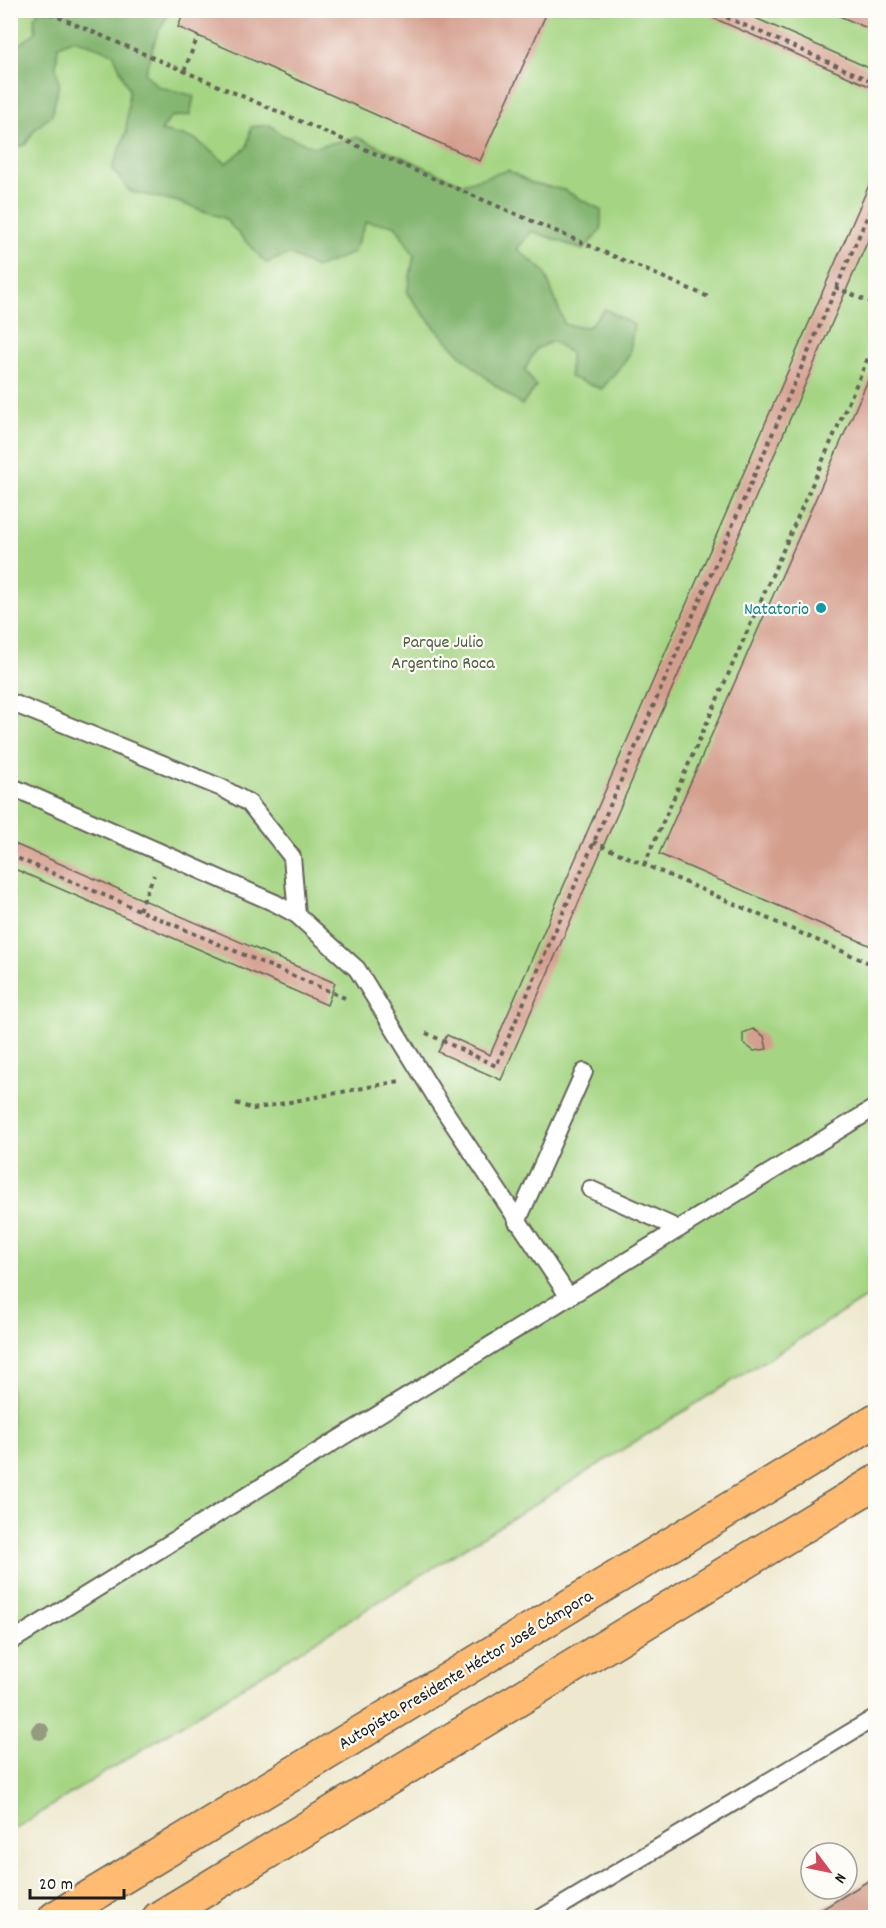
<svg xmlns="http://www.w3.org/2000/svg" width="886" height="1928" font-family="Dekko,sans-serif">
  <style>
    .green { fill: #a5d583; stroke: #607850; stroke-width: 1.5 }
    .forest { fill: #84b671; stroke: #506946; stroke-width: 1.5 }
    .building { fill: #d49e8d }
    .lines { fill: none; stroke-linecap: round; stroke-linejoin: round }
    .lane-casing { stroke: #65635a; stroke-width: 20 }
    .highway-casing { stroke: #65635a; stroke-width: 36 }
    .path { stroke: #65635a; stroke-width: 4; stroke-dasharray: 4.5 4.5; stroke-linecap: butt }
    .lane { stroke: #fff; stroke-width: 16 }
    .highway { stroke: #febb71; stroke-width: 33 }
    .tree { fill: #949c80 }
    .culture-dot { fill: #0f9aa8; stroke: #fdfcf7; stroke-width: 2 }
    .labels { text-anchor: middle; stroke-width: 4.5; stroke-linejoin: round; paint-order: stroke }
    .culture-label { font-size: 18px; fill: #0d838f; stroke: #fdfcf7; text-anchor: end }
    .park-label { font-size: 18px; fill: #4c5d40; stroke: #fdfcf7 }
    .street-label { font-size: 18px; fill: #1c1c1c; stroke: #fdfcf7 }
  </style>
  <rect width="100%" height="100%" fill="#fdfcf7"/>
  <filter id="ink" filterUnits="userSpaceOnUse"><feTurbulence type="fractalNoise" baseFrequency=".0167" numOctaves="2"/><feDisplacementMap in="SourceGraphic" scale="12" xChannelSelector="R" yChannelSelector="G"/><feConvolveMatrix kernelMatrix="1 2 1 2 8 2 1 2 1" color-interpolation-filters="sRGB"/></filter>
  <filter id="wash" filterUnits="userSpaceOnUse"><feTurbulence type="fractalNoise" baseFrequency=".008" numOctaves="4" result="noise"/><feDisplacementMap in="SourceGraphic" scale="24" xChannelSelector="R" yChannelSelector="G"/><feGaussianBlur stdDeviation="1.35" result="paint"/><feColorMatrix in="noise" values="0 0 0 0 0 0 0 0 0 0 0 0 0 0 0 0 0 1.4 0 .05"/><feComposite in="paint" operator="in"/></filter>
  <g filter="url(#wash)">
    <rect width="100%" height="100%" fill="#ede8ce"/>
    <path class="green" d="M11,11H875V1292L11,1831Z"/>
    <path class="forest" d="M39,11H170L157,34L145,73L157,86L194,96L190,115L171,117L161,131L195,139L226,163L247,147L251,127L270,125L280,134L315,147L357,137L463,184L508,170L532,183L564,190L601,210V230L583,250L532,231L517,249L544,271L565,325L588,327L605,309L634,325L629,356L602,389L570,377V353L553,341L536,349L525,370L536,387L522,405C478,375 439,336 407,293L414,255L395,225L366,222L353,253L316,268L289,254L266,263L224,218L175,201L131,192L112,169L126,133L129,90L113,53L74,39L58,46L56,67L59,84L52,115L35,129L25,145L11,148V51L36,32L34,18Z"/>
    <g id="blocks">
      <path class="building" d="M185,10H548L480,161L178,27Z
        M695,10H737L876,71V89Z
        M826,10H876V32Z
        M876,169V222L501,1080L438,1052L447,1035L490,1055Z
        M876,362V948L659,854Z
        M10,842L335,983L327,1005L10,867Z
        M753,1029L764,1036L767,1049L754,1051L743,1043V1033Z
        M876,1876V1918H808Z"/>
    </g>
  </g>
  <g filter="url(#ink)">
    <use href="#blocks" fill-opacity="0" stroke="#65635a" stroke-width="1.5"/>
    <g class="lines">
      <g class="lane-casing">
        <path id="lane" d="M10,702L222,788L249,803L292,857L297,915
          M10,786L275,903L297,915L357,969L440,1104L569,1297
          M590,1189L679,1229
          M517,1222L584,1072
          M10,1642L876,1107
          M541,1918L876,1717"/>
      </g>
      <g class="highway-casing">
        <path id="highway" d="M55,1918L876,1420
          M159,1918L876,1482"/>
      </g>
      <path class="path" d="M42,10L711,298
        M710,10L876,83
        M184,71L198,36
        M835,287L876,305
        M593,842L876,966
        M10,855L345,998
        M644,865L876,340
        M139,910L154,875
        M426,1033L496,1066L876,197
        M236,1103L253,1109L400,1081"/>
      <use href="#lane" class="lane"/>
      <use href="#highway" class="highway"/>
    </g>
    <circle class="tree" cx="40" cy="1731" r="9"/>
  </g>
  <circle class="culture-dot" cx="821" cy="608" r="6"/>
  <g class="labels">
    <g class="culture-label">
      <text x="809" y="614">Natatorio</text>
    </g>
    <g class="park-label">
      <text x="443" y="647">Parque Julio<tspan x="443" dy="21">Argentino Roca</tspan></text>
    </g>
    <g class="street-label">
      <text transform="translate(465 1669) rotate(-31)" y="6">Autopista Presidente Héctor José Cámpora</text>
    </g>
  </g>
  <rect width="886" height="1928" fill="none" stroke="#fdfcf7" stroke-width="36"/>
  <g transform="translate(829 1871) rotate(122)"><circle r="28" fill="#fdfcf7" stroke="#a3a29f" stroke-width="1.5"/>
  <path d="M0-4.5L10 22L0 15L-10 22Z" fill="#d1495b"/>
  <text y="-9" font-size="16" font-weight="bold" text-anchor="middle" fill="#1c1c1c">N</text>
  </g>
  <path d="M30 1889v9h94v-9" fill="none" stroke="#1c1c1c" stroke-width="3"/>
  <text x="39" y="1889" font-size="18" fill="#1c1c1c" stroke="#fdfcf7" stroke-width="4.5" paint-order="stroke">20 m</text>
</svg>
